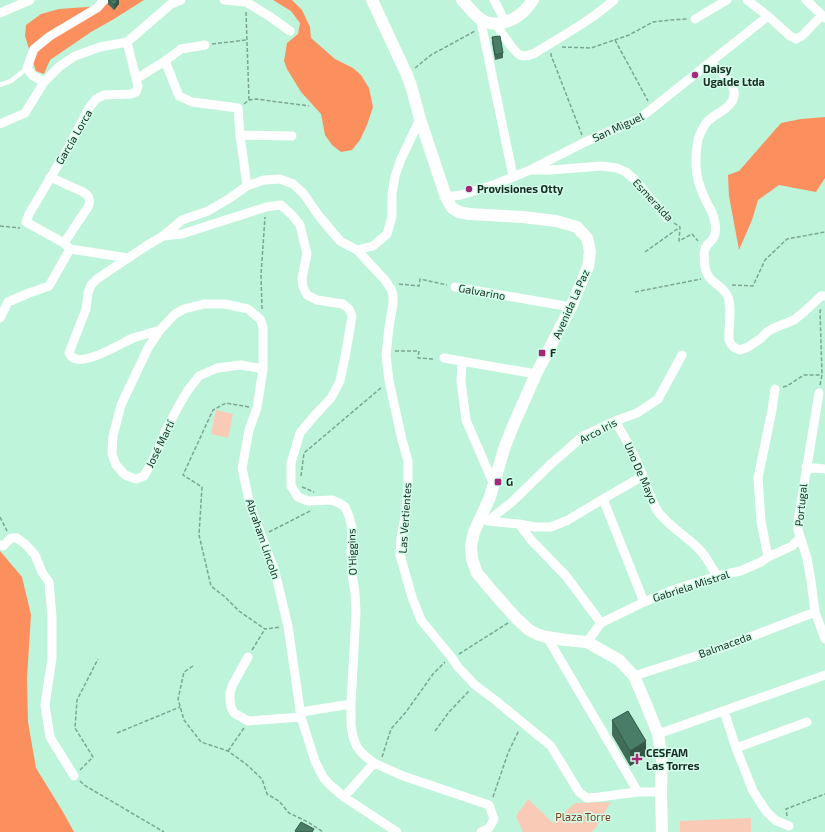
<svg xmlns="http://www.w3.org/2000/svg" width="825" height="832" font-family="'Exo 2',sans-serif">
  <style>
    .green { fill: #f9cbb7 }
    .forest { fill: #fb905e }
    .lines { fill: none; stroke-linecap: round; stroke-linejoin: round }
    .path { stroke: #7ca592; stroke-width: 1.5; stroke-dasharray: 4 2; stroke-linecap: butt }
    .lane { stroke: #fff; stroke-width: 4.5 }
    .street { stroke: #fff; stroke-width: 9 }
    .secondary { stroke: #fff; stroke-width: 12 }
    .wall { fill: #406c59 }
    .shaded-wall { fill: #345848 }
    .building { fill: #4a7d67; stroke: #345848 }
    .poi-dot { fill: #a4277a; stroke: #d3feea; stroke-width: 1.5 }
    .labels { text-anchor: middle; stroke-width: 3; stroke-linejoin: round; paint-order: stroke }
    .poi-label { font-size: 11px; font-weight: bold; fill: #172d24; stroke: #d3feea; text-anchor: start }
    .street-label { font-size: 11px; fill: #172d24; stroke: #d3feea }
    .park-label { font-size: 11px; fill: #803d1a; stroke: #d3feea }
  </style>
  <rect width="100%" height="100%" fill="#bdf4da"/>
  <path class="green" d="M216,410L233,414L228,438L211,434Z
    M528,799L553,823L575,803L611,802L595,829L591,832H523L516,816Z
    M751,818V832H680V821Z"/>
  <path class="forest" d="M117,0H144L114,19L91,32L50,60L44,74L36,71L25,36L26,25L41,14L59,9L101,6Z
    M273,0H292L302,10L310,27L311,38L335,59L353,68L361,75L369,88L373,107L367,125L360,140L352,150L341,152L332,145L325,135L321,114L301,92L287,69L284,61L287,43L298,34L300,23L291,11Z
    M825,117V178L816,192L779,185L758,200L752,220L739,250L729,196L728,175L739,171L781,123L801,119Z
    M0,551L22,577L31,615L27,678L28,722L36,768L63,812L74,832H0Z"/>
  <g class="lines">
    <path class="path" d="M246,12L249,100
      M615,40L648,101
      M212,44L246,40
      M562,47L591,48L629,35L653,22L670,20L687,19
      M551,53V55L582,135
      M415,68L431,55L475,31
      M244,104L249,100L256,99L309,106
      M674,223L680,227L679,241L692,234L698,241
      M0,226L20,228
      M645,252L680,227
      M399,284L419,286L420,279L447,285
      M732,285L753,286L765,260L787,239L825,232
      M635,292L701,279
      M262,309L261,275L265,217
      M395,351H419L418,358L435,359
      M820,385L822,375L820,311L822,308
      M783,387L787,386L804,375H822
      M249,407L226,403L213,410L183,475L202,487L199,535L211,586L225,597L239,611L265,629L280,627
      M301,476L304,453L382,387
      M302,487L314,492
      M0,517L7,531
      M269,532L312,510
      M252,650L265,629
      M459,654L508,623
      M193,666L184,672L178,699L184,720L201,742L228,751L246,764L262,779L267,794L279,801L289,813L308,822L323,832
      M435,731L449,712L469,691
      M117,733L180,707
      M228,751L244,728
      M382,757L391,729L406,712L433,674L445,662
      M80,770L93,757L75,728L77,700L98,659
      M80,781L84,785L164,832
      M493,797L508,753L519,730
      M787,816L786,809L825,794"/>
    <path class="lane" d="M0,85L11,81L27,68"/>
    <path class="street" d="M224,0L246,2L269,16L290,31
      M494,0L506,23
      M747,0L768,16L790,36L796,39L802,36L822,15
      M806,0L825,18
      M0,13L30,0
      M695,19L727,0
      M481,20L482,27L513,176
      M496,24C501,31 513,52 520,55C525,57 530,55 535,53C562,36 590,21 614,0
      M127,42L138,86L136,92L131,94L104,95L96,99L89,108L68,148L29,214L26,222L64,243L70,249L128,258
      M165,61L179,96L192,102L238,108L240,135L247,186
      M710,62C723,74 747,91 726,108C717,115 707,118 702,130C696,140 696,154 696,165C696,179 701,191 707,203C710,208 713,213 714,219C716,224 716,233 714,237C712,242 706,244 705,249C704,253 704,263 705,267C708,284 721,283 727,295C733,306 728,327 729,340C731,346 734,348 740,350L748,347L760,339L767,332L774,328L794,320L805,311L821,296H825
      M136,79L165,61L181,49L205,45
      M44,82L32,75L27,68L34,49L50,36L97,8L104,0
      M0,124L25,113L44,82L60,66L75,56L100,47L127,42L171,4L181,0
      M240,135L292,136
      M532,170H550L602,166L617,168L626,172L634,179L667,218
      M50,177L83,192C90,196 91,200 88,207L64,243
      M446,197L461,195L496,184L530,170L585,142L639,119L768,16
      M163,236L182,234L266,207L281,205L292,215L300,225L307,254L302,278L303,287L307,295L317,300L343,304L349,309L352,316L346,352L340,381L331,398L315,415L300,433L291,463V486L298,497L308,501L332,500L339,503L345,507L349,516L352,528L351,554L352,574L355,593L356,612L351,704V725L353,737L357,747L361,752L365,756L374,763L403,776L489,805L494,819L489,828L481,832
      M357,250L373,246L387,234L392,217V194L395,176L401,159L420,119
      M455,287L571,307
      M0,318L8,302L29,293L49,286L70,249
      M160,330C151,333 142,335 133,338C121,343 77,372 69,353L86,309L88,293L91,285L97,279L146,246L163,236L182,220L208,211L230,198L247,186L264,180L280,179L293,184L303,193L319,216L340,241L357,250L385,280L391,289L393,295V304L389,327L386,355L389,381L402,440L408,461V482L406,511L401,538L400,555L412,597L421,620L452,658L458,667L475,685L495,700L551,746L579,792L587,798L599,797L638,792H661
      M444,358L536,374
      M462,361L461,381L466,420L494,485
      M263,369L241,365L217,368L199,376L188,390L178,407L166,430L153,460L144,476L136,479L125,475L116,465L112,454L113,436L121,405L148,348L160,330L175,314L184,309L204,304H225L248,309L260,319L263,327V369L257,408L249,430L242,468L250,505L275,572L288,626L301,717L315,761L323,777L329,784L344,797L397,832
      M819,393L798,521V530L807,558L811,581L815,612L825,639
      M615,421C626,439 636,457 643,476C648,488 651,502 659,513C670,527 686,536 698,548C706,556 711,566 717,576
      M806,467L825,469
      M603,499L644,602
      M487,521L519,524L535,527H551L568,520L603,499L643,476
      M488,521L512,502L551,464L583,436L615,421L637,413L658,399L682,355
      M519,524L532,541L566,576L601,623
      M0,545L3,546L11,538H17L25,544L35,555L42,572L49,582L52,617V658L45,705L50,737L74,776
      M768,557L761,521L758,478L772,410L775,389
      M547,637L638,792
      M587,642L601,623L644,602L673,590L717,576L740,571L761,562L768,557L792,546L800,538
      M248,657L232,686L230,693V700L231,707L234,713L248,721L301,717
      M634,676L724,647L815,612
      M724,711L736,748L753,791L766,811L775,820L789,826
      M301,712L351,704
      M658,734L825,675
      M736,748L807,722
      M344,797L374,763"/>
    <path class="secondary" d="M372,0L407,75L412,89L420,119L446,197L452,208L459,212L469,214L523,217L556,221L577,227L587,238L590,251L588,267L571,307L536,374L513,426L504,449L490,497L474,532L471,546L472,559L477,573L492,591L516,618L529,630L539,635L547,637L566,640L587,642L619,660L634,676L646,704L658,734L662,758L661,792L662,832
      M462,0C468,6 475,16 482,20C493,27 508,23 518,16C524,12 529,6 533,0"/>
  </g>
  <path class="wall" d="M108,0H119V4L114,10L108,4Z
    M492,37L503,53V58L495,60L492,42Z
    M612,720L646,756L630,766L612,735Z"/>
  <path class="shaded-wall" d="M118,0H119V4L114,10V5Z
    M646,741V756L630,766V751Z"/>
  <path class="building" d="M109,0H118L114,5Z
    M500,36L503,53L495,55L492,37Z
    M628,711L646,741L630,751L612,720Z
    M301,822L314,829L312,832H296L295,831Z"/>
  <g class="poi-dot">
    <circle cx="695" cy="75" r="4"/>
    <circle cx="469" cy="189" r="4"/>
    <rect x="538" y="349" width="8" height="8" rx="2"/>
    <rect x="494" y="478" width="8" height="8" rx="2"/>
    <path d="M635 753h4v4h4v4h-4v4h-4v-4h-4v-4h4z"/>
  </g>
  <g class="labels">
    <g class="poi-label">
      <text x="703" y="73">Daisy<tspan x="703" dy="13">Ugalde Ltda</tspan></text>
      <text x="477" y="193">Provisiones Otty</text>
      <text x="550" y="357">F</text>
      <text x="506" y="486">G</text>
      <text x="646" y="757">CESFAM<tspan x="646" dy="13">Las Torres</tspan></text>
    </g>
    <g class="street-label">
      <text transform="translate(618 127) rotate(-25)" y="4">San Miguel</text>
      <text transform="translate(74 137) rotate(-60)" y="4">García Lorca</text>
      <text transform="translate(653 200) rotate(47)" y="4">Esmeralda</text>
      <text transform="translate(482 292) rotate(10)" y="4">Galvarino</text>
      <text transform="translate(571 304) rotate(-66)" y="4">Avenida La Paz</text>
      <text transform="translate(598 431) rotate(-28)" y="4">Arco Iris</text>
      <text transform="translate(160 444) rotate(-64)" y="4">José Martí</text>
      <text transform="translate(641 473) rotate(66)" y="4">Uno De Mayo</text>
      <text transform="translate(801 505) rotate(-84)" y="4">Portugal</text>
      <text transform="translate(405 518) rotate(-86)" y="4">Las Vertientes</text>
      <text transform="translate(263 539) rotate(71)" y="4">Abraham Lincoln</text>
      <text transform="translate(352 552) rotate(-92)" y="4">O'Higgins</text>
      <text transform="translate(691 586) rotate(-18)" y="4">Gabriela Mistral</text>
      <text transform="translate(725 645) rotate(-20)" y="4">Balmaceda</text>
    </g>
    <g class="park-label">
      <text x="583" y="821">Plaza Torre</text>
    </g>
  </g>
</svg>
